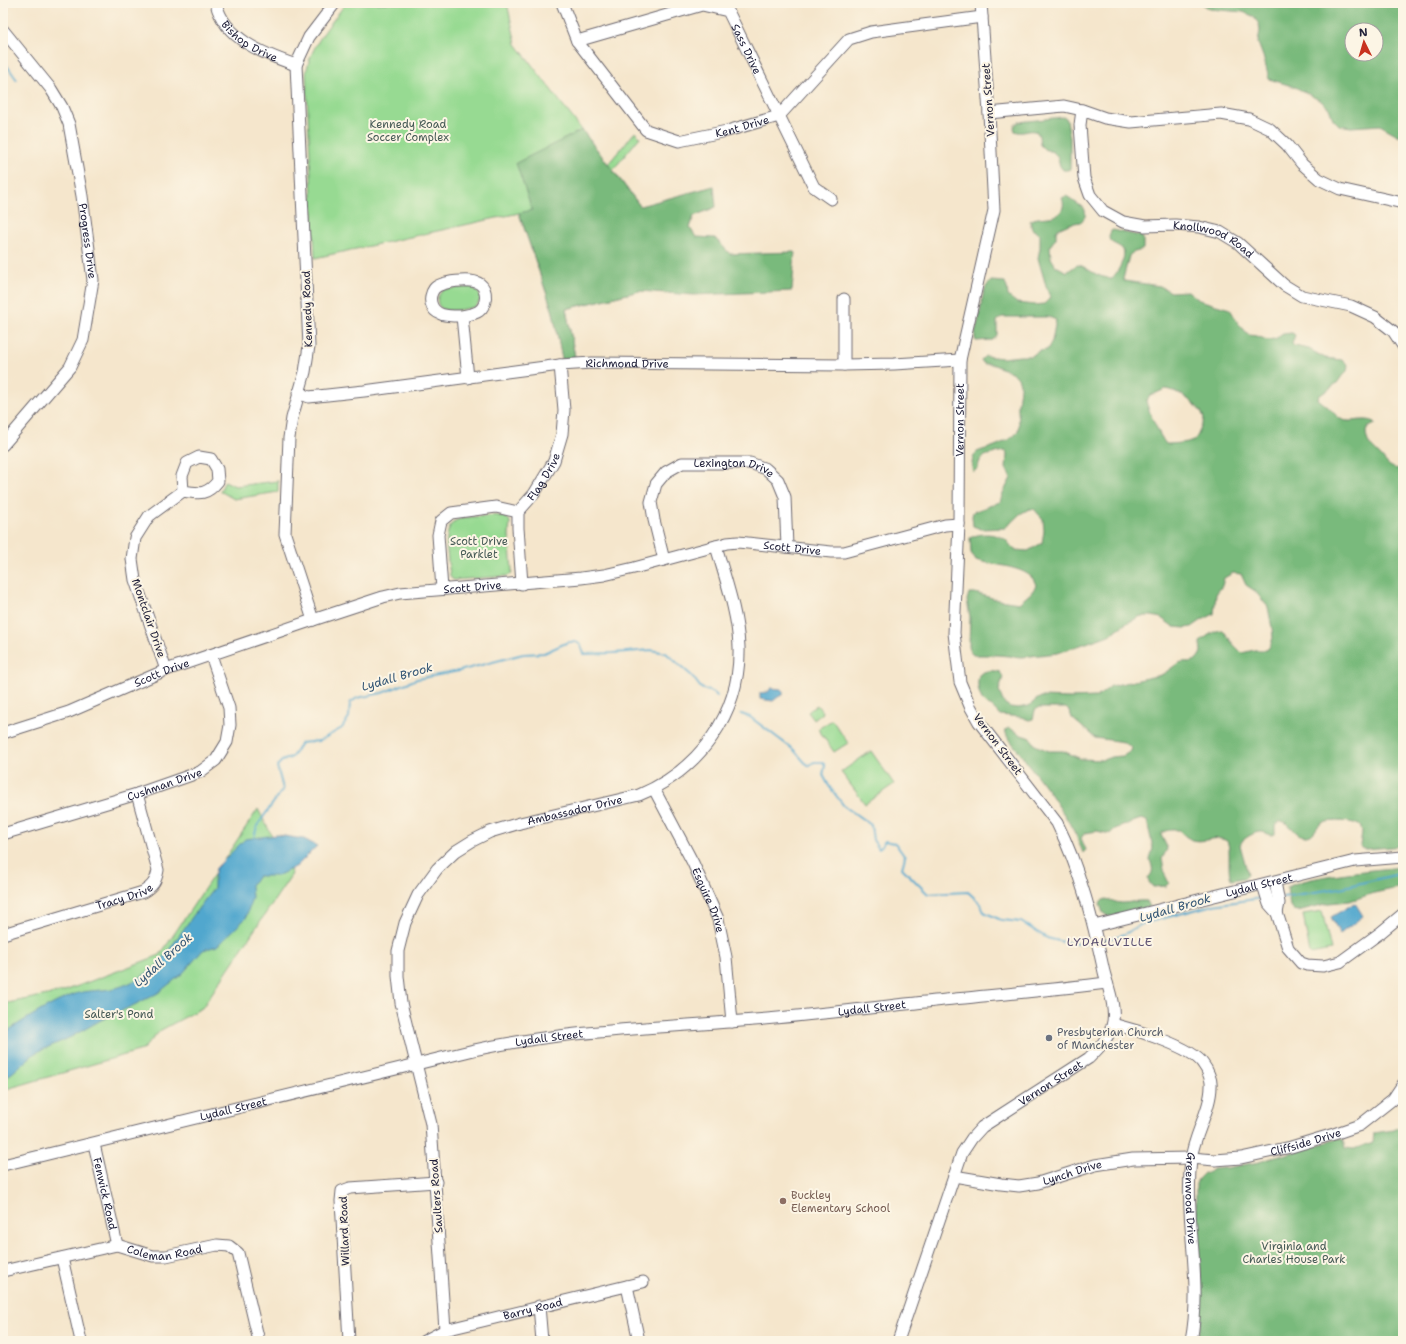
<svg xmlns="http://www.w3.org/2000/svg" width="1406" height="1344" font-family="'Shantell Sans',sans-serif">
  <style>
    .green { fill: #97da92; stroke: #5c7e66 }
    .forest { fill: #79ba7c; stroke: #4e6e5c; fill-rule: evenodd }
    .water { fill: #51a7ce; stroke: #3a6484 }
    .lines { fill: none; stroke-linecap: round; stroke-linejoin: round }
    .stream { stroke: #51a7ce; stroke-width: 2 }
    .minor-casing { stroke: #6c676e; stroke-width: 13 }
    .minor { stroke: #fff; stroke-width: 11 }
    .worship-dot { fill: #6b7280; stroke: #fcf5e5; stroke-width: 1.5 }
    .education-dot { fill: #8d6e63; stroke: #fcf5e5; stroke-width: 1.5 }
    .labels { text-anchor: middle; stroke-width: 4; stroke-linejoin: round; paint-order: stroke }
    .street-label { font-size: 11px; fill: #22223b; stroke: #fcf5e5 }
    .park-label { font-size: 11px; fill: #455955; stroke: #fcf5e5 }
    .worship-label { font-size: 11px; fill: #5b616d; stroke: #fcf5e5; text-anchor: start }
    .education-label { font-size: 11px; fill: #785e54; stroke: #fcf5e5; text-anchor: start }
    .water-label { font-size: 12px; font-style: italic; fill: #355776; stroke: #fcf5e5 }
    .neighbourhood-label { font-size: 12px; letter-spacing: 1px; fill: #5b5071; stroke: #fcf5e5 }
  </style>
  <rect width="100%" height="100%" fill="#fcf5e5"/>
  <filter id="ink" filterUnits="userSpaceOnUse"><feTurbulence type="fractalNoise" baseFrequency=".025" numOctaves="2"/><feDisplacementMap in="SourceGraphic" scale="8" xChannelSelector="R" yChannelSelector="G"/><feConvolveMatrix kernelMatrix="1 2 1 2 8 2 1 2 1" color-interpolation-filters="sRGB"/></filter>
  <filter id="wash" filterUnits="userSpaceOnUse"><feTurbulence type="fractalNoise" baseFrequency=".012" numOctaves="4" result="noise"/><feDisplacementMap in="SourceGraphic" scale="16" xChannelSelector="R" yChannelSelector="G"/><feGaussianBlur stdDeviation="0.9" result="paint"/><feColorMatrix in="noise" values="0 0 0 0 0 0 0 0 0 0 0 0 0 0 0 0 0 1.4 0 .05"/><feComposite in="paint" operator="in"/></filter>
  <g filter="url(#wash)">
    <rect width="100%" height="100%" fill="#f5e6cc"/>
    <path class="green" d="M346,3H507L516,44L608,164L635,132L640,137L613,170L640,206L639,291L566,309L575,357L562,359L553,312L519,213L315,258L306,74C310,46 330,25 346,3Z
      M470,287C480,290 483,299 476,306C470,309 449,312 443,309C434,305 437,293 445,289Z
      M225,481L235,486L278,481V492L234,499L220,491Z
      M486,516C494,515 505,515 510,521L509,535L512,571L511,574L507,576L453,580L450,576C449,562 440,527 457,520C466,516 477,517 486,516Z
      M817,705L823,713L814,720L808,712Z
      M832,720L848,743L834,752L818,729Z
      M871,751L894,784L865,804L841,772Z
      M258,809L292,874L202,1008L161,1030L142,1050L3,1090V1004L62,992L160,955Z
      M1322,911L1331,950L1310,954L1303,914Z"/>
    <path class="forest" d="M1201,3H1403V138L1380,125L1351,127L1339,125L1333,119L1329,108L1321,101L1295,87L1269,79L1264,59L1258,43L1260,30L1259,24L1253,16L1243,12L1210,9ZM1352,30H1376V54H1352Z
      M1062,117L1066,118L1067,120L1070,138V168L1069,170H1063L1060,166L1057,156L1053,152L1044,149L1040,145L1039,136L1037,132C1029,128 1023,135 1015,131L1014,127L1015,125L1019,122Z
      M582,130L640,206L714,186L716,207L694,216L690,228L696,237L715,238L730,254L795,252L792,291L693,295L639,291L566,309L575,357L562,359L553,312L519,213L532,210L516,163Z
      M1066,196C1073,199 1077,205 1084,208C1087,214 1085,219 1080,222L1069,224L1058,229L1056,232V238L1050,246L1051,258L1056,266L1067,272C1070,270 1074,266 1078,265C1085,265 1097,279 1112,278C1117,274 1127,256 1123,250C1121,246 1113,244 1110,241L1109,237L1111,231L1113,230L1141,236L1143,238V249C1139,252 1132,251 1129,256L1123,279L1124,281L1160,286L1171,292L1188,291L1199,300L1230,309L1238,323L1249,335L1257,336L1267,340L1275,339L1283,334L1292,333L1295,335L1292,344L1294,346L1309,349L1325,358L1342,360L1348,366L1347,371L1342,376L1337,383L1319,396L1318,399C1321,402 1325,404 1328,407C1335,413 1338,421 1349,421C1358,421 1366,418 1375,422V424L1369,427L1366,431C1366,444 1372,447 1380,455C1387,463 1391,471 1403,468V846L1367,849H1364L1360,846L1362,832L1361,827C1356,820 1330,820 1322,823C1315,827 1315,836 1306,836C1294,836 1292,823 1281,821L1275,825V834C1269,836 1268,834 1263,832C1255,831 1247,837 1242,841L1240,845L1248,874L1244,878L1232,880C1226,873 1232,851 1227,841C1210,832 1198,852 1179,830C1173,830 1163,829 1161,835L1166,845L1167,849L1162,859L1165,875L1169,883L1166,886L1153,887L1149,882L1148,878C1155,871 1152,868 1150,859L1153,848L1147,821L1142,819L1138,820L1115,829L1110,834L1097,831L1085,833L1081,838L1086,850L1083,853L1077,837L1067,819L1050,793L1007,736L1005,730L1009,728L1021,735L1031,738L1035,745L1039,747L1049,751H1063L1081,759L1103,760L1111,757L1123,756L1131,751L1132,748L1124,742L1095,738L1072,718L1070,712L1066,708H1038L1035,710L1033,719L1029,720L1021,717L1000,715C997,713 996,710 993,708C993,707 988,705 987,705C979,699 976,685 979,675C984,670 993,670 1000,672L1003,677L999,690L1002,699L1004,703L1010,707L1018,708L1029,706L1036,700L1041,697L1070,698L1097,697L1111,686L1161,675C1167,672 1171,668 1177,664C1187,658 1194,668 1201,652L1200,642C1207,636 1214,630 1223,630L1233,644L1242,653L1254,650H1267L1270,646L1273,638L1272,628L1268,607L1255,591L1246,585L1241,574L1233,573L1224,578L1222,586L1216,594L1214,614L1202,620L1192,627L1185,628L1174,627L1161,618L1152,616H1141L1125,624L1109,635L1058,653L1021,657L997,655H973L970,652L969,646L970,617L967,600L969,593H975L999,600L1019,603L1031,593L1036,586C1033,565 991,566 976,560L971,553L970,538C979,532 998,533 1006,540C1009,543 1011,547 1015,550L1028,551L1042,543L1044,531L1043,519L1034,509H1029L1020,514L1005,528L981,529L973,526L972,516L973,512L1000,502L1003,493L1011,478L1006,468L1007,455L1006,451C1001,451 1000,452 996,453C985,456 980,455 978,468L973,472C971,466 972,456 977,452C981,450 987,449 992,447C998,445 1011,439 1016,434C1021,428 1018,417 1018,410C1017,392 1029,377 1004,369C995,366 994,363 984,364L981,360L985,356L1002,358L1020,356H1031L1039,351L1047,350L1052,341L1056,320L1049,317H1002L997,321V335L993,340L976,341L975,339C974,331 978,325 979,317C982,306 981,289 991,281L1005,282L1007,288L1008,296L1017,303L1035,305L1044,304L1049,299L1050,294L1046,286L1038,258L1040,248V234L1032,229L1030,221C1039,214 1060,222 1063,207C1064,204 1063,201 1062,198ZM1165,389C1177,389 1198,405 1203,415C1205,420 1203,423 1201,427C1196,440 1196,441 1181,443C1177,443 1173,444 1169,444H1166C1160,437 1148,410 1146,401L1150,396Z
      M1403,867V887L1374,893L1350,901L1329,903L1298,911L1293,910L1290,906L1287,888C1300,876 1382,869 1403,867Z
      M1106,899C1112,900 1116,903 1122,903C1130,903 1138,900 1146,901L1149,907L1109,917L1103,913L1100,904L1101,901Z
      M1403,1125V1341H1198L1201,1321V1306L1200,1269L1196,1205V1184L1198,1179L1204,1173L1214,1169L1226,1168L1259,1162L1338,1139L1343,1140L1345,1148L1354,1149L1373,1142L1374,1133L1394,1130Z"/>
    <path class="water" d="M771,688L781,689L783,692V695L778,697L773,701L760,699V693L768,692Z
      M277,835L304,839L317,846L297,866L277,876H258L251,886L252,897L246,918L217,946L203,950L182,974L158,993L134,1005L101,1020L71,1037L35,1053L12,1073L3,1079V1034C25,1019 50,1004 75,994C86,990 99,991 111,989C127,986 141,978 154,968C159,965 162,959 166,954C182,932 197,909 214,888V878L216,868L245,839Z
      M1355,903L1363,916L1340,934L1331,917Z"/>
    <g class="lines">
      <path class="stream" d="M3,60L17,80
        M741,714L750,717L794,750L808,766L814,762H823L825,765L823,775L829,786L844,806L871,825L873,840L879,849L885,841L895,843L905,857L902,868L928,894L968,892L981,904L984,912L1001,920L1021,922L1047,938L1063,942L1080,944L1094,942
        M254,838L257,826L283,789L277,766L282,761L292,757L301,743L319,741L342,728L349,717L350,703L357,698L382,693L417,679L459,671L523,654L544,653L568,642H576L581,645L584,654L614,653L651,650L666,653L692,676L701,688L714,693L717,696
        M1283,897L1340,888L1403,873
        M1100,941L1125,934L1142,924L1213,905L1262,898"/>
    </g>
  </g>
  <g filter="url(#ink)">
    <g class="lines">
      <g class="minor-casing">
        <g id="minor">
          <path id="s1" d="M216,3C224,39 264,54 296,65"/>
          <path id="s2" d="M562,3L577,41L646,130L679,141L727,131L779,116L849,39L871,32L982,17"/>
          <path id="s3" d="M3,30L51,89L62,107L69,124L82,196L93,280L83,340L70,367L3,445"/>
          <path id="s4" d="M577,41L702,5L728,11L814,187L831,199"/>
          <path id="s5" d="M1082,110L1080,125L1084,178L1090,195L1103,211L1123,222L1145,226L1175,225L1199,227L1220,232L1238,243L1284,285L1302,296L1351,306L1375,317L1393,331L1403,346"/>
          <path d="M989,113L1064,106L1082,110L1105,118L1131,122L1221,114L1249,119L1270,129L1287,145L1302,164L1319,179L1340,189L1403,203"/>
          <path d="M844,299V365"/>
          <path d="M462,316C450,316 434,317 431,303C430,299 431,293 434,289C440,281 472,278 480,284C488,290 487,305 479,311C475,314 467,315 462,316L468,378"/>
          <path id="s6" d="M298,393L309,397L364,391L560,365L592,363L844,365L894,364L960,360"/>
          <path id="s7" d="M664,560L654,520L651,502L656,484L666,472L682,463H750L766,469L778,480L785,497L787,547"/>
          <path id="s8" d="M522,584L518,528V512L534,494L554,461L562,434L564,410L560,365"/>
          <path d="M442,589L438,535L441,521L451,513L496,507L518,512"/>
          <path d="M313,620L285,534L289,438L292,418L305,372L309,346L296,65L309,37L335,3"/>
          <path d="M166,670L135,580L132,559L135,538L149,516L183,491C200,494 207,495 218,481L217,469L211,459L199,457L187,463L182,476L183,491"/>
          <path id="s9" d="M3,733L69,712L166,670L313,620L383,597L400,593L581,578L604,575L634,568L727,543L738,542L831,552H844L945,525L959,524"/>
          <path id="s10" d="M654,789L693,863L718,919L726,957L732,1022"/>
          <path id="s11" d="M3,834L137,794L200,772L216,760L227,742L230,725L229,708L211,655"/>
          <path d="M1275,882L1279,903L1277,913"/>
          <path d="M1263,885L1269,904L1277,913L1288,948L1301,963L1307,965L1323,966L1340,962L1380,933L1403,914"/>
          <path id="s12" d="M1094,926L1355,861L1403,857"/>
          <path id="s13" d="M3,934L143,892C153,886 156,881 158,870L137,794"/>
          <path id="s14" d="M1113,1024C1133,1029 1193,1047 1203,1064C1207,1069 1212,1080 1211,1086C1211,1109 1194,1135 1191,1159C1184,1220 1203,1281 1191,1341"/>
          <path id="s15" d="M94,1144L117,1245"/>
          <path id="s16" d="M3,1165L474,1050C566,1030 660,1028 754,1020C815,1015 875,1007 935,1001C993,995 1050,990 1107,983"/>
          <path id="s17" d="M954,1176L1001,1184L1019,1186L1038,1183L1095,1165L1133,1159L1191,1158L1215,1160L1241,1158L1291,1147L1334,1134L1360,1125L1393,1099L1403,1084"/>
          <path d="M62,1258L81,1341"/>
          <path id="s18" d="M3,1271L117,1245L153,1256H166L217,1245L229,1246L238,1253L259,1341"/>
          <path d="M627,1286L639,1341"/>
          <path d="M539,1306L542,1341"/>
          <path id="s19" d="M445,1330L431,1124L401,1003L398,976V951L405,923L418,895L437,869L456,851L472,841L490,832L520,823L639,795C699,770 741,714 739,647C738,614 725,578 716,546"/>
          <path d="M349,1341L341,1201L342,1191L350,1188L436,1182"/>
          <path id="s20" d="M424,1341L445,1330L643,1282"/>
          <path id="s21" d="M898,1341L962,1153L972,1138L982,1127L1089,1058C1099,1048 1108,1039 1112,1026C1117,1009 1108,987 1104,972C1093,921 1080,869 1057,823L979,722L970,706L960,682L954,633L959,524L960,360L994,210L989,113L981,3"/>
        </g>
      </g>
      <use href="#minor" class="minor"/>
    </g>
  </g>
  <circle class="worship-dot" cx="1049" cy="1038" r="4"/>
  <circle class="education-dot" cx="783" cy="1201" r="4"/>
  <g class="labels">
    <g class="street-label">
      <text dy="4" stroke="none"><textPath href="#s1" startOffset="53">Bishop Drive</textPath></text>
      <text dy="4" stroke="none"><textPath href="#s4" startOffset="199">Sass Drive</textPath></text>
      <text transform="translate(988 100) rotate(-94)" y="4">Vernon Street</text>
      <text dy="4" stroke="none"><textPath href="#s2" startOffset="253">Kent Drive</textPath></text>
      <text dy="4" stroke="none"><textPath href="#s3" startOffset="234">Progress Drive</textPath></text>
      <text dy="4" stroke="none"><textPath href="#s5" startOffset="224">Knollwood Road</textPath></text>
      <text transform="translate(307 309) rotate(-92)" y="4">Kennedy Road</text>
      <text dy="4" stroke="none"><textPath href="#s6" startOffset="332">Richmond Drive</textPath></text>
      <text dy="4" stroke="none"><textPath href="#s21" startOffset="1045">Vernon Street</textPath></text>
      <text dy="4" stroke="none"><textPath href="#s7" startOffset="165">Lexington Drive</textPath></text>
      <text dy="4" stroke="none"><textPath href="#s8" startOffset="116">Flag Drive</textPath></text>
      <text dy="4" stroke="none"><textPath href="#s9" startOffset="819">Scott Drive</textPath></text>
      <text dy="4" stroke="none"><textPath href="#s9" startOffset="494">Scott Drive</textPath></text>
      <text transform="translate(149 618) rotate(71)" y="4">Montclair Drive</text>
      <text dy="4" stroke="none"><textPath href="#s9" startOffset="170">Scott Drive</textPath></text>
      <text transform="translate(998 744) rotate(53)" y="4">Vernon Street</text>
      <text dy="4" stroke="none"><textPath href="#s11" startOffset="169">Cushman Drive</textPath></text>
      <text dy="4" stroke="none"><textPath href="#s19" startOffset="628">Ambassador Drive</textPath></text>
      <text dy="4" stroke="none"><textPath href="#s12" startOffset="170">Lydall Street</textPath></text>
      <text dy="4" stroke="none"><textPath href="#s13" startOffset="127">Tracy Drive</textPath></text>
      <text dy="4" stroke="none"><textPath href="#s10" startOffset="124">Esquire Drive</textPath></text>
      <text dy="4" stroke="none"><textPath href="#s16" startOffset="885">Lydall Street</textPath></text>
      <text dy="4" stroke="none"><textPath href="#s16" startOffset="561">Lydall Street</textPath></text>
      <text dy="4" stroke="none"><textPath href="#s21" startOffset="313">Vernon Street</textPath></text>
      <text dy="4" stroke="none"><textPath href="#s16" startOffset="237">Lydall Street</textPath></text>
      <text dy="4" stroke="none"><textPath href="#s17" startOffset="358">Cliffside Drive</textPath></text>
      <text dy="4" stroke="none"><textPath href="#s17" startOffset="121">Lynch Drive</textPath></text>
      <text dy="4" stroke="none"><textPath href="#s15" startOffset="51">Fenwick Road</textPath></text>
      <text transform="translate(436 1196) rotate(-94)" y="4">Saulters Road</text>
      <text dy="4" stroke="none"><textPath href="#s14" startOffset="239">Greenwood Drive</textPath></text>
      <text transform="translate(344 1231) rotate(-92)" y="4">Willard Road</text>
      <text dy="4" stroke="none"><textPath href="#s18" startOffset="166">Coleman Road</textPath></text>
      <text dy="4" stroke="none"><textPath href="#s20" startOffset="114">Barry Road</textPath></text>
    </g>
    <g class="park-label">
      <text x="408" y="128">Kennedy Road<tspan x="408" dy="13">Soccer Complex</tspan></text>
      <text x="479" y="545">Scott Drive<tspan x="479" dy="13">Parklet</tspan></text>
      <text x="119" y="1018">Salter's Pond</text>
      <text x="1294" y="1250">Virginia and<tspan x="1294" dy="13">Charles House Park</tspan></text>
    </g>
    <g class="worship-label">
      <text x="1057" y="1036">Presbyterian Church<tspan x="1057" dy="13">of Manchester</tspan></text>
    </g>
    <g class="education-label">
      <text x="791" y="1199">Buckley<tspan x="791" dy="13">Elementary School</tspan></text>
    </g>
    <g class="water-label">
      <text transform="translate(397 677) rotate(-16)" y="4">Lydall Brook</text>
      <text transform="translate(1175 908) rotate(-16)" y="4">Lydall Brook</text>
      <text transform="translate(163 960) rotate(-42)" y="4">Lydall Brook</text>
    </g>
    <g class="neighbourhood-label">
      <text x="1110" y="946">LYDALLVILLE</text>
    </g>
  </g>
  <rect width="1406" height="1344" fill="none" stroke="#fcf5e5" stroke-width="16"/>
  <g transform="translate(1364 42) rotate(355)"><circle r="19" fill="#fcf5e5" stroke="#a5a1a1"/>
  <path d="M0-3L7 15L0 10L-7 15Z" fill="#c8321e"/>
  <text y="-6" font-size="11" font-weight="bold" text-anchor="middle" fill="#22223b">N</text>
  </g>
</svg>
